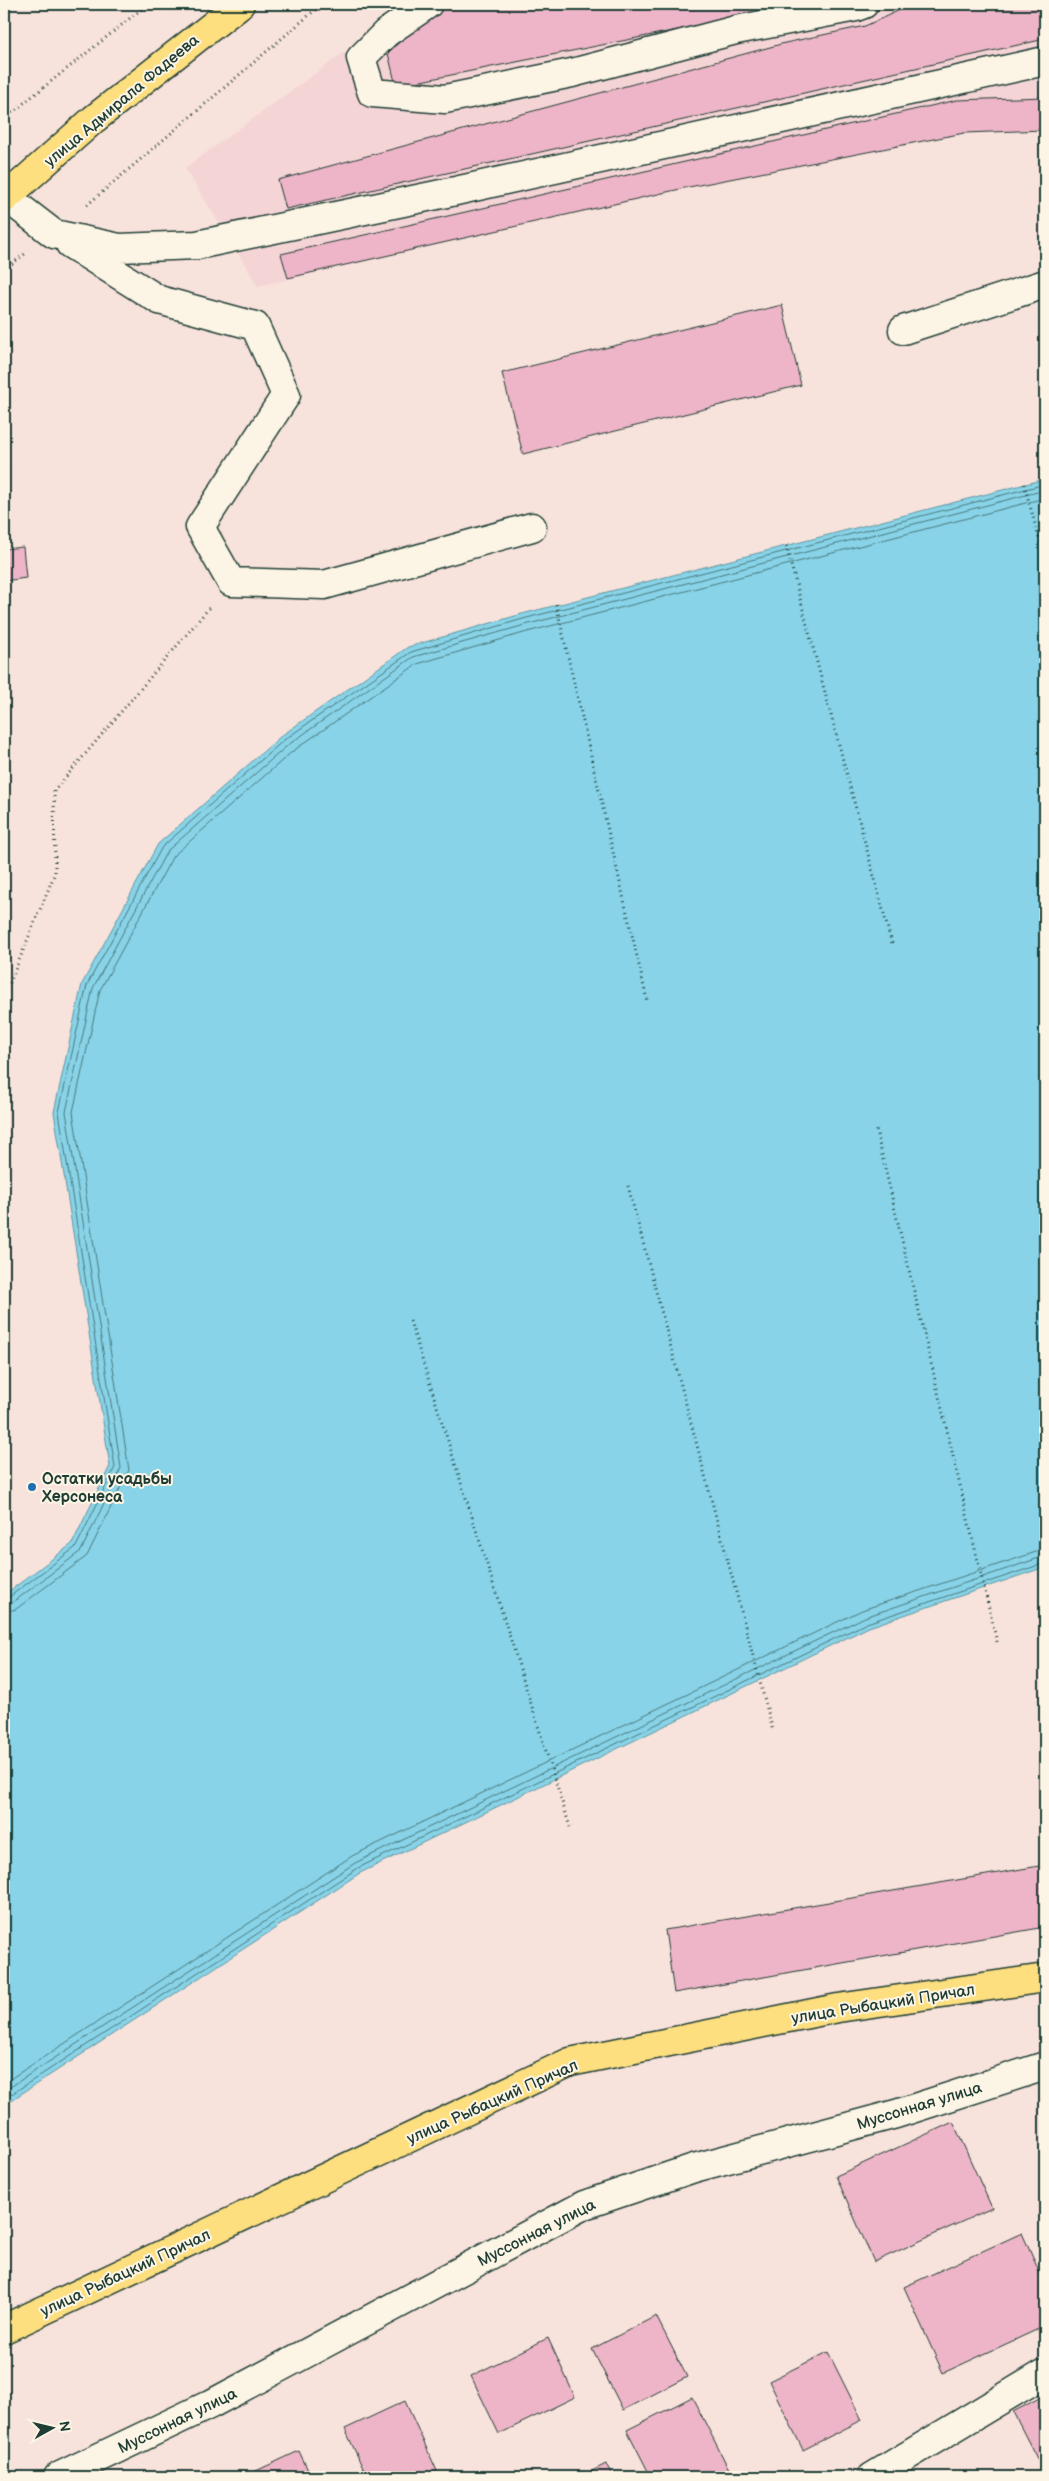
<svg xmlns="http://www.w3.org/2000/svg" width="1049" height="2481" font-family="'Balsamiq Sans',sans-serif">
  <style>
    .built { fill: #f5d4d6 }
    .water { fill: #88d3e8; stroke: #5e97a0 }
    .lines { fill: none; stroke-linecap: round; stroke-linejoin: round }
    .shore { stroke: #49797c; stroke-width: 1 }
    .building { fill: #eeb5c8; stroke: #1f3d34 }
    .minor-casing { stroke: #1f3d34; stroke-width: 31 }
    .major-casing { stroke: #1f3d34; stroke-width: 31 }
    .path { stroke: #1f3d34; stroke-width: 3; stroke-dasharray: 1 4; stroke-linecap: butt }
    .minor { stroke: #fcf5e5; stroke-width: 28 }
    .major { stroke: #fedf80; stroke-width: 28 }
    .poi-dot { fill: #1f6fb2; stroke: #fcf5e5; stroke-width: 2 }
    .labels { text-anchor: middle; stroke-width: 4; stroke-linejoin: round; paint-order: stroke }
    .street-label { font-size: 16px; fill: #1f3d34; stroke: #fcf5e5 }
    .poi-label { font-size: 16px; font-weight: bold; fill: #1f3d34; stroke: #fcf5e5; text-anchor: start }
  </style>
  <rect width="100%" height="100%" fill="#f8e2dc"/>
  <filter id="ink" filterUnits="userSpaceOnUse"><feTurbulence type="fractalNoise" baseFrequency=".02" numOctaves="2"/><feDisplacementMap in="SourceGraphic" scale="10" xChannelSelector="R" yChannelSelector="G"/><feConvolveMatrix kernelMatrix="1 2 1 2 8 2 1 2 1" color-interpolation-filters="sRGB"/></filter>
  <g filter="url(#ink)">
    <path class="built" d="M411,4H1045V106L258,286L185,168Z"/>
    <path class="water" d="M1045,479V1567L869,1627L360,1873L4,2105V1595L72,1544L110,1466L54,1112L82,984L158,844L281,736L408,647L522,614Z"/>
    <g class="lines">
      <path class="shore" d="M4,1598L9,1597L76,1547L115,1467L59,1112L87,985L162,847L284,740L411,652L523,619L1045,484
        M4,1605L12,1603L81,1551L121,1468L66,1112L93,988L167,851L288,745L413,657L525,625L1045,490
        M4,1612L16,1609L87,1556L129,1470L73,1112L100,990L173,856L293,751L417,664L527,632L1045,498
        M4,2083L352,1856L862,1610L1045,1549
        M4,2091L355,1863L865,1617L1045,1556
        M4,2099L358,1868L867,1623L1045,1563"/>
    </g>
    <path class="building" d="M439,4H786L682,29L396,86L388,53Z
      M913,4H1045V39L286,209L278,180L785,43L865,26Z
      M1045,97V130L964,133L689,187L288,278L281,254L957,100Z
      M782,305L801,385L523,454L502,373Z
      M4,428L8,477L4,478Z
      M23,547L26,578L4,581V549Z
      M1045,1865V1927L674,1993L665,1930Z
      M953,2122L992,2208L874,2262L836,2176Z
      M1022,2233L1045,2285V2326L943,2373L904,2287Z
      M656,2316L687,2377L623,2410L592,2349Z
      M548,2338L575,2397L499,2434L471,2376Z
      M828,2352L862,2420L803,2450L769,2381Z
      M1045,2395V2474L1013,2412Z
      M692,2397L733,2477H651L627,2430Z
      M405,2401L437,2471L424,2477H367L345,2429Z
      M299,2451L311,2477H243Z
      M606,2464L613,2477H580Z"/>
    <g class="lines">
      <g class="minor-casing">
        <path id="minor" d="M428,4L386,33L361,58L372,93L445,99L572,73L736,30L856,7L864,4
          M6,197L54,234L119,248L197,245L451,192L1045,61
          M70,244L159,300L255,326L286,395L200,527L231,582L324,585L532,527
          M903,330L1045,284
          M58,2477L211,2404L584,2205L694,2168L896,2114L1045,2066
          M872,2477L1045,2373"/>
      </g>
      <g class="major-casing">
        <path id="major" d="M4,199L94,119L240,4
          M4,2329L570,2062L838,2008L1045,1978"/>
      </g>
      <path class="path" d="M4,119L148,4
        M87,205L322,4
        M4,270L25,254
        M1024,484L1045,560
        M786,546L892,944
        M556,604L647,1000
        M4,997L55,873L54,791L209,608
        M876,1130L997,1642
        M628,1186L773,1731
        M410,1321L570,1827"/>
      <use href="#minor" class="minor"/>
      <use href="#major" class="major"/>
    </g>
  </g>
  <circle class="poi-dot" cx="32" cy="1487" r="5"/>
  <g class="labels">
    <g class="street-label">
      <text transform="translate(121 100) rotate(-40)" y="6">улица Адмирала Фадеева</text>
      <text transform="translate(883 2003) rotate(-9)" y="6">улица Рыбацкий Причал</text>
      <text transform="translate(492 2101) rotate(-24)" y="6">улица Рыбацкий Причал</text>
      <text transform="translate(919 2105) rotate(-17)" y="6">Муссонная улица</text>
      <text transform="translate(536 2232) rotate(-27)" y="6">Муссонная улица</text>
      <text transform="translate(125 2272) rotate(-25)" y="6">улица Рыбацкий Причал</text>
      <text transform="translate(177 2420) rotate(-26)" y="6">Муссонная улица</text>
    </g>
    <g class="poi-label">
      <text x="42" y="1484">Остатки усадьбы<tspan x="42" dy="18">Херсонеса</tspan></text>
    </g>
  </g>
  <rect width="1049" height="2481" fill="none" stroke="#fcf5e5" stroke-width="20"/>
  <rect x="10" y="10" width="1029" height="2461" fill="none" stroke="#1f3d34" stroke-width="2" filter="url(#ink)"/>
  <g transform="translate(52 2428) rotate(82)" stroke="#fcf5e5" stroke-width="4" paint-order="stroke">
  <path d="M0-4L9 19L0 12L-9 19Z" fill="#1f3d34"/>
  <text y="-8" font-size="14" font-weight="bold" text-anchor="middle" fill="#1f3d34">N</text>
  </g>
</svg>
